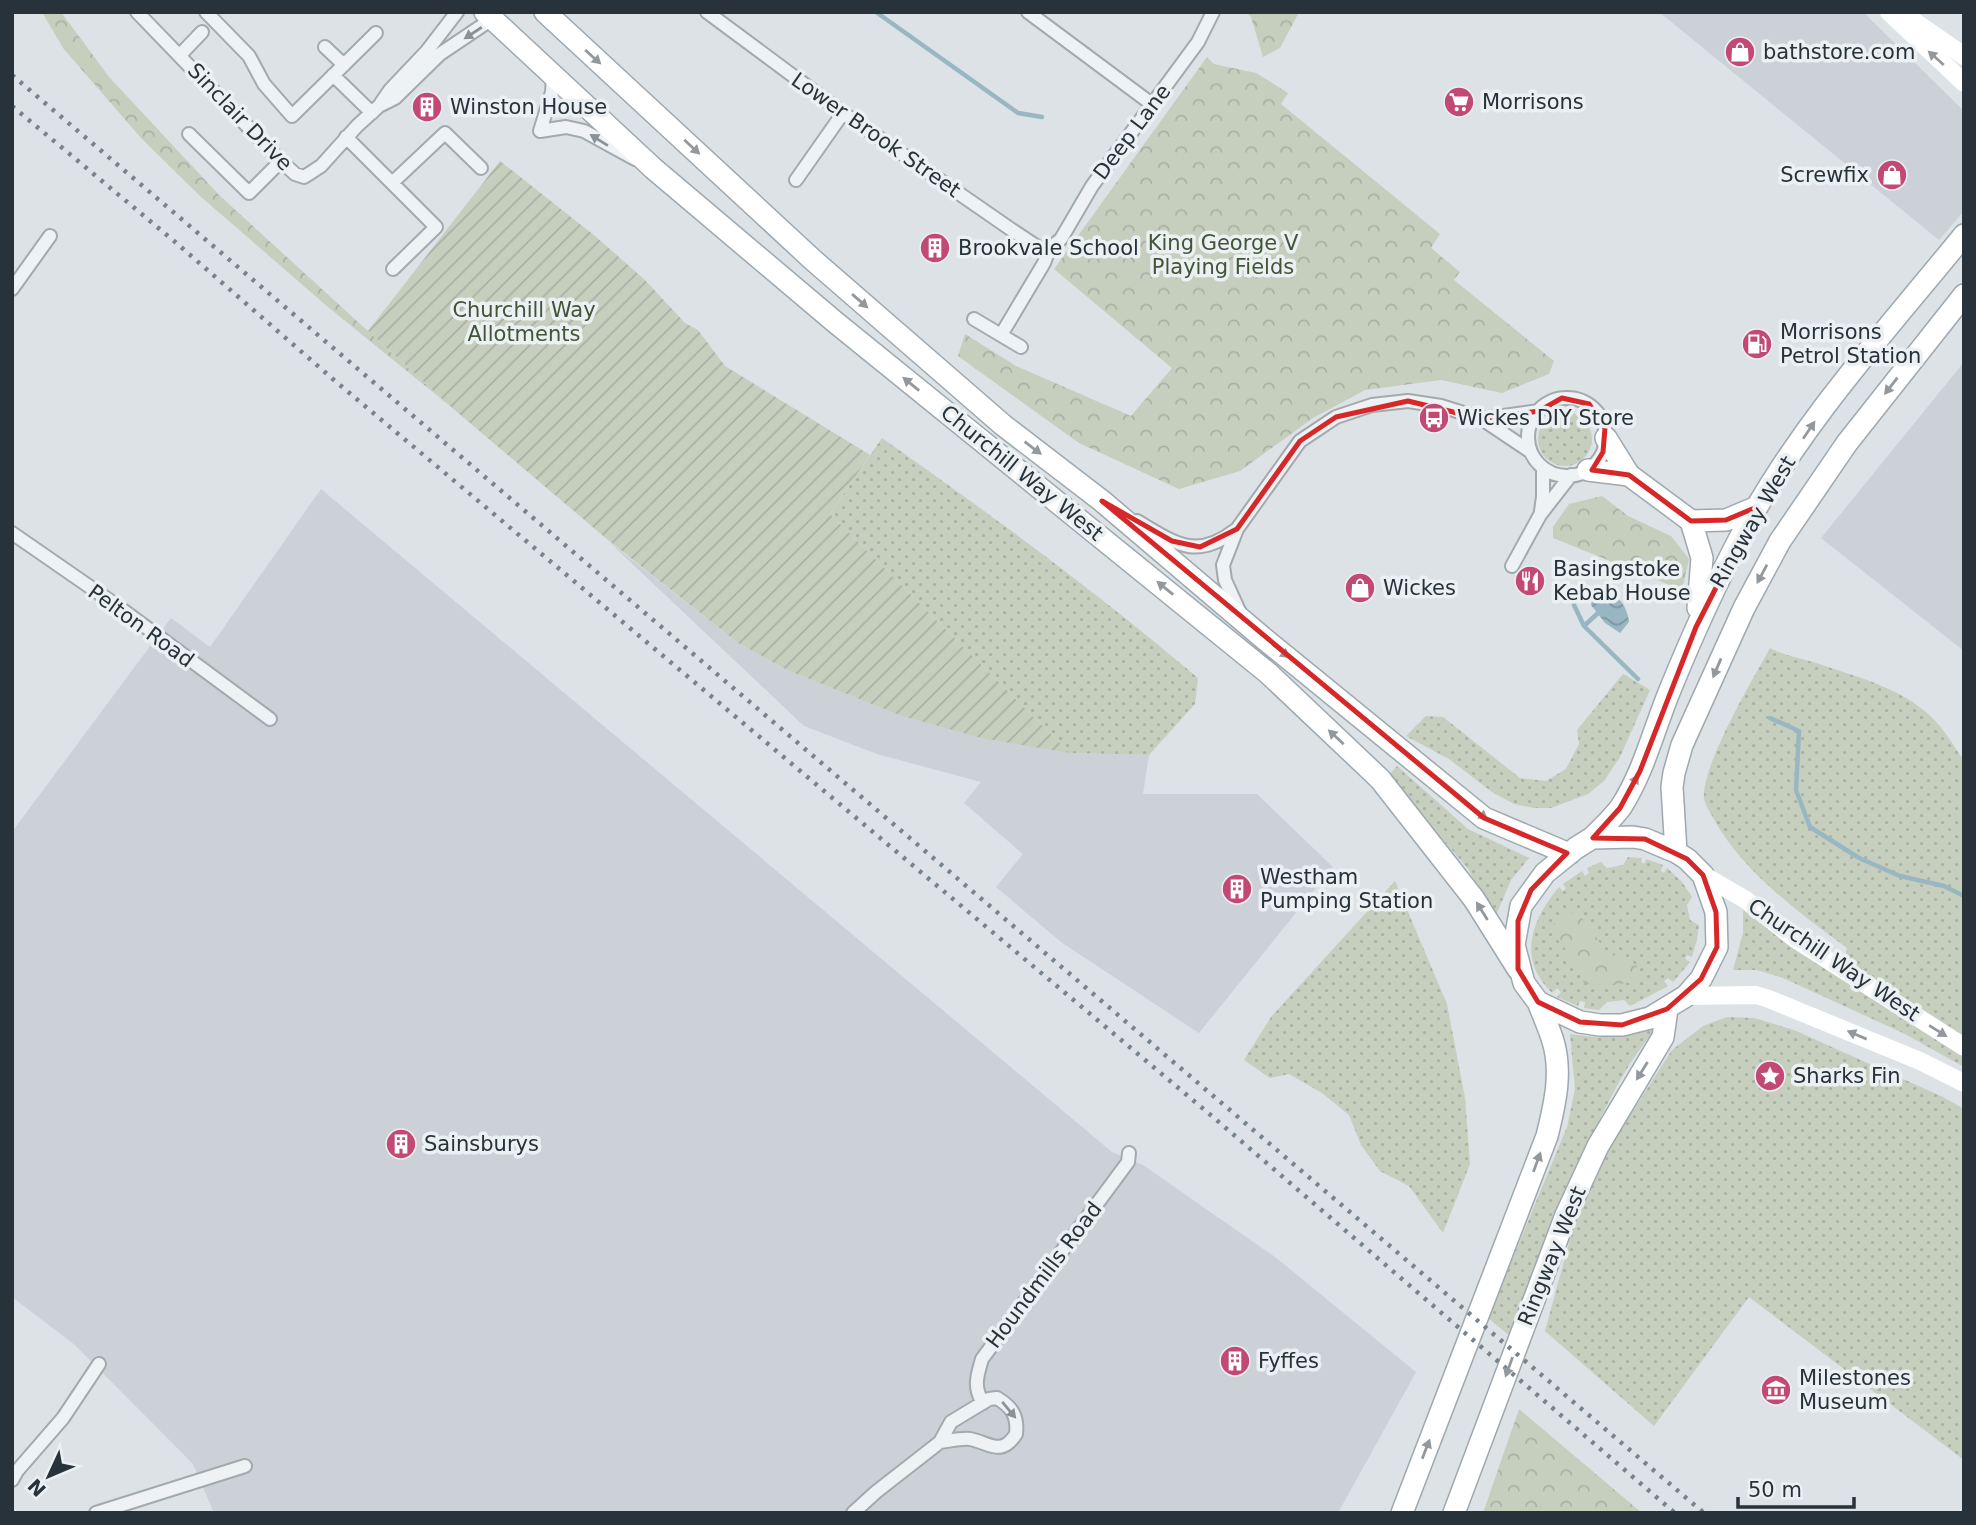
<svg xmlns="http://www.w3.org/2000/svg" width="1976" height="1525" font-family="'DejaVu Sans',sans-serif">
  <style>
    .built { fill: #cbd1d6 }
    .grass { fill: url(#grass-dots) }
    .forest { fill: url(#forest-crowns) }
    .garden { fill: url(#garden-furrows) }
    .water { fill: url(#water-waves) }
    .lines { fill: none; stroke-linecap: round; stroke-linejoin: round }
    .stream { stroke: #99b7c3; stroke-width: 4.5 }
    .street-casing { stroke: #a2aaae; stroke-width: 16 }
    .primary-casing { stroke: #9da8b0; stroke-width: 24 }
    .street { stroke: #eff2f4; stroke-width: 12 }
    .secondary { stroke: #fff; stroke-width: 18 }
    .primary { stroke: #fff; stroke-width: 21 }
    .rail { stroke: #77848d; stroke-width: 4.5; stroke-dasharray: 3.5 7; stroke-linecap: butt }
    .oneway { fill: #8b9297 }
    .oneway2 { fill: #93989c }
    .marked { fill: none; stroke: #d62828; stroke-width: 5; stroke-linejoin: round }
    .labels { text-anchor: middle; stroke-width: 7; stroke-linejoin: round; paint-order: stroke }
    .poi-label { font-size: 21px; fill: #27323a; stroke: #ebf0f3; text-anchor: start }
    .street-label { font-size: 21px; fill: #27323a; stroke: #ebf0f3 }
    .park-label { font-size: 21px; fill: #425536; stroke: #ebf0f3 }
  </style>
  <defs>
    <pattern id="grass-dots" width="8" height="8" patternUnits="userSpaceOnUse" patternTransform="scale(1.75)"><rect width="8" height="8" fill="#c6cebe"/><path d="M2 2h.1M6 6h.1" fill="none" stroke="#aab1a4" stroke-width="1.8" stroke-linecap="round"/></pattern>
    <pattern id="forest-crowns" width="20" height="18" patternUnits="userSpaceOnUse" patternTransform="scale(1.75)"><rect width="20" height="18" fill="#c6cebe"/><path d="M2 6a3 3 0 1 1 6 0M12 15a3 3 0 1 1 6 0" fill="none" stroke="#aab1a4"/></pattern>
    <pattern id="garden-furrows" width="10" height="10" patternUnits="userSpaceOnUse" patternTransform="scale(1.75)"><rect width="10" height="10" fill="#c6cebe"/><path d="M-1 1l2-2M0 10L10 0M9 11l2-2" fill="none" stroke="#aab1a4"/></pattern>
    <pattern id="water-waves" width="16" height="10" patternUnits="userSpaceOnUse" patternTransform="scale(1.75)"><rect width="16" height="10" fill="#99b7c3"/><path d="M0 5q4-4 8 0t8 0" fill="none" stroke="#7d959f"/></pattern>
  </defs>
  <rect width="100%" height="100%" fill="#dce2e5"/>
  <path class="built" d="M1659,12H1863L1964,111V211L1939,240Z
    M1964,362V651L1821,538Z
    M321,489L1112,1152L1143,1165L1275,1257L1416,1372L1338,1513H214L193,1464L75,1345L12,1297V832L171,618L210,647Z
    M608,541L738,643L787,670L899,715L1070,753L1149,755L1143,794H1257L1333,867L1199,1033L1061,942L996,887L1023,854L964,803L981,782L877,754L804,726Z"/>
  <path class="grass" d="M1538 439a27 27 0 1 1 54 0a27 27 0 1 1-54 0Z
    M882,438C990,514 1097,592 1198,678L1195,704L1149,755L1070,753L830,514Z
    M1770,648C1785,656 1800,658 1816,663C1860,678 1908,689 1939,725C1948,736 1956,749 1964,761V1036L1844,959L1847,948C1797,911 1740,870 1711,814C1708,809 1705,804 1704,799C1701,766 1753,679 1770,648Z
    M1623,674L1650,690L1620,757L1604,781L1588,794L1551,808H1534L1514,804L1492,792L1449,759L1406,736L1426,716L1443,717L1520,778L1546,781L1566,769L1579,744L1577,730Z
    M1397,766L1468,829L1529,858L1511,880L1494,920L1469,870L1388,776Z
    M1628,857L1641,858L1642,863H1645L1646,859L1663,865L1661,871L1664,873L1667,868L1682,882L1692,897L1687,905L1690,920L1699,925L1697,939L1692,957L1687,955L1685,959L1690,962L1673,982L1668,978L1664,981L1668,986L1630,1006L1624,1000L1607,1002L1599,1010L1584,1008L1585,1002L1580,1001L1578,1006L1557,997L1561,992L1557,988L1552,993C1517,959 1531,920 1559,887L1563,891L1566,888L1563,884L1582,871L1585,876L1589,873L1587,868L1601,862L1607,868L1623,865Z
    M1395,881L1447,1004L1465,1098L1470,1164L1443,1233L1409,1186L1380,1171L1361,1145L1349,1115L1322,1093L1289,1074L1270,1078L1244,1060L1271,1017Z
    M1743,910L1782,939L1964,1055V1067L1903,1033L1783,978L1757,970H1733L1743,933Z
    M1727,1017L1754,1018L1794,1030L1943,1097L1964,1109V1460L1749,1297L1654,1426L1545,1331L1578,1210L1604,1156L1672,1050L1703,1026Z
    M1651,1030L1654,1031C1630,1059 1614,1090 1598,1123C1562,1193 1538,1264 1511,1337L1488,1318L1567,1127L1575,1089L1570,1034C1603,1039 1619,1038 1651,1030Z"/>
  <path class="forest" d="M42,12H61L109,77L220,196L450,406L328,307L200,196L141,138L63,48Z
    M1246,12H1299L1280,48L1263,57L1251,17Z
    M1207,57L1214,64L1256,73L1288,93L1281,104L1440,234L1431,248L1460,272L1454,280L1554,361L1549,374L1502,393L1441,380L1365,390L1313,418L1240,471L1179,489L1079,443L958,356L965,334L1016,366L1131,416L1172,368L1054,269Z
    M1602,496L1628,516L1671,536L1689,559L1682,590L1553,538V527L1569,504Z
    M1575,912L1588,924L1607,954C1623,949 1637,964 1644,977C1631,986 1599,986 1584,983L1552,925L1564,913Z
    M1519,1409L1642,1513H1483Z"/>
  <path class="garden" d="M500,161L595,236L645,280L685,323L698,330L725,366L870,455L830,514L1070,753L981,738L899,715L787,670L738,643L608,540L450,406L368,331Z"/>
  <path class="water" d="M1596,586C1615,593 1626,601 1629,622L1620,633L1605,623L1591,605Z"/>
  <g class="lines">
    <path class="stream" d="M876,12L1018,113L1042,117
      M1574,605L1584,626L1638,679
      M1584,626L1598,613
      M1770,718L1799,731L1796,790L1810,827L1859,858L1900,876L1944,886L1964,896"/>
    <g class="street-casing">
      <path id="street" d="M137,12L281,161L295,174L304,177L321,166L357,126L379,106L395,98L440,54L492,19
        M206,12L249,56L264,84L292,116L376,33
        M707,12L843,113L1009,228L1039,248L1049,249
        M1028,12L1153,105
        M325,47L344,65
        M180,55L202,32
        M333,75L372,113
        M553,76L552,92L540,131L566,127L584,131L635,159
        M381,103L390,90L427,51L457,12
        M189,134L249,193L281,161
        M346,137L436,227L393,269
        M796,180L843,113
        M392,183L445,133L481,168
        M1049,249L1061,239L1092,186L1198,42L1213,12
        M12,289L50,236
        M974,319L1021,347
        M1001,335L1044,263L1049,249
        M1528 437a39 39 0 1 1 78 0a39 39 0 1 1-78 0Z
        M1482,419L1539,411
        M1541,511L1543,497V468
        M1137,521C1173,542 1195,561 1234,531
        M12,533L116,605L270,719
        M1512,566L1540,515L1571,475
        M1240,613L1225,580L1223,565L1237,529L1300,441L1336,417L1372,405L1408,401L1441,406L1482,419L1531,452
        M983,1403C973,1387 977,1376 982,1359L1128,1162L1129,1153
        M12,1480L17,1471L63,1418L99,1364
        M96,1513L245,1466
        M853,1513L876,1492L940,1442L951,1422L989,1399L997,1398C1012,1407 1018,1416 1016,1434C1001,1457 990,1443 970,1439C961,1438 949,1441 940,1442"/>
    </g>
    <g class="primary-casing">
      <path id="primary" d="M485,12L654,169L835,322L1268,673L1380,779L1474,899L1518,969
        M545,12L813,260L1003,425L1102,501L1262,637L1484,818L1569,854
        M1606,438L1629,475L1691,521L1726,520L1757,507
        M1588,470L1629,475
        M1691,521L1702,558L1698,608
        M1633,837L1645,839L1676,852L1687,859L1703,875L1716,912L1717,947L1701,979L1686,996L1650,1018L1622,1025H1600L1580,1022L1538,1002L1524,983L1514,945L1521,906L1545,873L1576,848L1592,838Z
        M1592,838C1602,828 1613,818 1621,807C1644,771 1654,729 1670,690C1692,636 1716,583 1743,532C1801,423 1887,330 1964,235
        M1676,852L1672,787L1674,773L1682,745L1744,608L1780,541L1847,443L1964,295
        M1402,1513L1547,1136C1555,1104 1563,1070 1552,1038C1548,1026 1543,1014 1538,1002
        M1454,1513L1566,1215L1598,1146L1663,1037L1667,1009"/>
    </g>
    <use href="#street" class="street"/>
    <path class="secondary" d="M1889,12L1964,83
      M1896,12L1915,22L1964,56
      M1703,875L1746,900L1795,939L1964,1047
      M1686,996L1756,995L1769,999L1920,1061L1964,1083"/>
    <use href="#primary" class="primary"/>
    <path class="rail" d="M12,75L1704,1513
      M12,106L174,241L334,380L1213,1117L1675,1513"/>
  </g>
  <defs><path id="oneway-solid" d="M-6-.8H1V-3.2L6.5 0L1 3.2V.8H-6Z" transform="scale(1.75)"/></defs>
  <g class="oneway">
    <use href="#oneway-solid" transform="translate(473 33) rotate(147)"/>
    <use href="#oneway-solid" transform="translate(599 140) rotate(-148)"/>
    <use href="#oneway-solid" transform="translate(1009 1410) rotate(50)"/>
  </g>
  <g class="oneway2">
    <use href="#oneway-solid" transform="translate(593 57) rotate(42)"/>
    <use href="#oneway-solid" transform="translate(1936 58) rotate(-138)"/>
    <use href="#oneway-solid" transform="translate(692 147) rotate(43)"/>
    <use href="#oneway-solid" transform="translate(860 301) rotate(41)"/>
    <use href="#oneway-solid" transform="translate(911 384) rotate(-141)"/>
    <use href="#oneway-solid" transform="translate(1891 386) rotate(128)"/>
    <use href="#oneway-solid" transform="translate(1809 430) rotate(-56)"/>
    <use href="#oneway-solid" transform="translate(1033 448) rotate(37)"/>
    <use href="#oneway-solid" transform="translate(1762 574) rotate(118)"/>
    <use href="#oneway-solid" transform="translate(1165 588) rotate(-141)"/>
    <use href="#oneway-solid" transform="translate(1281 651) rotate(39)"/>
    <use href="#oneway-solid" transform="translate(1717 668) rotate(113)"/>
    <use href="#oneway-solid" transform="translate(1336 737) rotate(-137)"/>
    <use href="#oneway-solid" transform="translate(1633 784) rotate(-61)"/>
    <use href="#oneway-solid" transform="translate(1479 813) rotate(36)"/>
    <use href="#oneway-solid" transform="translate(1482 911) rotate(-122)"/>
    <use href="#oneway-solid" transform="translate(1938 1031) rotate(32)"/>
    <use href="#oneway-solid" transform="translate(1857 1035) rotate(-157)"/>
    <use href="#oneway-solid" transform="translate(1642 1071) rotate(122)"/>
    <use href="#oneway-solid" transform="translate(1537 1162) rotate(-70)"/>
    <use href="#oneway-solid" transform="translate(1509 1367) rotate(110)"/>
    <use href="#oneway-solid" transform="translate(1426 1449) rotate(-69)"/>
  </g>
  <path class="marked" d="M1562,398L1589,404L1605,428L1603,452L1592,470L1629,475L1691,521L1726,520L1757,507L1696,627L1640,771L1620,808L1593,838L1645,839L1687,859L1703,875L1716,912L1717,947L1701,979L1667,1009L1622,1025L1580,1022L1538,1002L1518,969V921L1531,890L1567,853L1484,818L1102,501L1172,541L1200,547L1237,529L1300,441L1336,417L1408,401L1482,419L1539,411Z"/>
  <defs>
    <g id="shop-disc" transform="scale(1.575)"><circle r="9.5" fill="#c34975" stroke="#ebf0f3"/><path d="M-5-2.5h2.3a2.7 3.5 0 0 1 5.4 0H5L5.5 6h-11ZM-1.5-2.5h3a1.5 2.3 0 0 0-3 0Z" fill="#fff"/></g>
    <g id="supermarket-disc" transform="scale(1.575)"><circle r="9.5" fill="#c34975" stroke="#ebf0f3"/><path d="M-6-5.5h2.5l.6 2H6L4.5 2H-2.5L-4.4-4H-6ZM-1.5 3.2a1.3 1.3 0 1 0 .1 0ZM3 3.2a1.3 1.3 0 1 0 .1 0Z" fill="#fff"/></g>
    <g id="building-disc" transform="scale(1.575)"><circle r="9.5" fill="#c34975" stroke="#ebf0f3"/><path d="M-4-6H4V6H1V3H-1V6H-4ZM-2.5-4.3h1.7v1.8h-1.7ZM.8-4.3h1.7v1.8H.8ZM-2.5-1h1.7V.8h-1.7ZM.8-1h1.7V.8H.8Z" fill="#fff"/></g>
    <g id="fuel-disc" transform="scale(1.575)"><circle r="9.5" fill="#c34975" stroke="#ebf0f3"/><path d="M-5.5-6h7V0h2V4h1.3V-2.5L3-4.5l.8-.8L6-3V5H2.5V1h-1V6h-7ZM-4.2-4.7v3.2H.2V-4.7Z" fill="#fff"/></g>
    <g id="bus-disc" transform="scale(1.575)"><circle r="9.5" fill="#c34975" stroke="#ebf0f3"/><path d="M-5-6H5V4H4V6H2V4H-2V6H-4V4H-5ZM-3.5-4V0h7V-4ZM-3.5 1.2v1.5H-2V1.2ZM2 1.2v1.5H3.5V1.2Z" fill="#fff"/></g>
    <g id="restaurant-disc" transform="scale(1.575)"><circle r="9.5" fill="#c34975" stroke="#ebf0f3"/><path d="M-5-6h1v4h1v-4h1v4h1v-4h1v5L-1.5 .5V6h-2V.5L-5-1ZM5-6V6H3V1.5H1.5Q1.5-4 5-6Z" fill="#fff"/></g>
    <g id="sight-disc" transform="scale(1.575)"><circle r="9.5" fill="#c34975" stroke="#ebf0f3"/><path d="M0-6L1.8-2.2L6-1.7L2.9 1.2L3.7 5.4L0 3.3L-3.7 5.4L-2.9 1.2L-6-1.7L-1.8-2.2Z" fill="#fff"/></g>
    <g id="museum-disc" transform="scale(1.575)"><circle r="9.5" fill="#c34975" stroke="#ebf0f3"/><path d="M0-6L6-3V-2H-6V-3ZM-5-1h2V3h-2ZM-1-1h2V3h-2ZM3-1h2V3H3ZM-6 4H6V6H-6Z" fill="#fff"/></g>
  </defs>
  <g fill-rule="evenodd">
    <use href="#shop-disc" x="1740" y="52"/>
    <use href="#supermarket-disc" x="1459" y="102"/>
    <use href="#building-disc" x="427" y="107"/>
    <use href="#shop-disc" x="1892" y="175"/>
    <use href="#building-disc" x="935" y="248"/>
    <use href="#fuel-disc" x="1757" y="344"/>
    <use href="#bus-disc" x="1434" y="418"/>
    <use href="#restaurant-disc" x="1530" y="581"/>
    <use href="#shop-disc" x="1360" y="588"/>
    <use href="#building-disc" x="1237" y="889"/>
    <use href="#sight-disc" x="1770" y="1076"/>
    <use href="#building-disc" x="401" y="1144"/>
    <use href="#building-disc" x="1235" y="1361"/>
    <use href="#museum-disc" x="1776" y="1390"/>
  </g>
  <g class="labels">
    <g class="poi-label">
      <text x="1763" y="59">bathstore.com</text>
      <text x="1482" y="109">Morrisons</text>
      <text x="450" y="114">Winston House</text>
      <text x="1869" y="182" text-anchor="end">Screwfix</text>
      <text x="958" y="255">Brookvale School</text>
      <text x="1780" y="339">Morrisons<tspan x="1780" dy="24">Petrol Station</tspan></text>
      <text x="1457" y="425">Wickes DIY Store</text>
      <text x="1553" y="576">Basingstoke<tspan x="1553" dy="24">Kebab House</tspan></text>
      <text x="1383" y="595">Wickes</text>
      <text x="1260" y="884">Westham<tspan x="1260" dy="24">Pumping Station</tspan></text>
      <text x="1793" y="1083">Sharks Fin</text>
      <text x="424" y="1151">Sainsburys</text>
      <text x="1258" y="1368">Fyffes</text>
      <text x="1799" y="1385">Milestones<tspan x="1799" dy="24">Museum</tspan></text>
    </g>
    <g class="street-label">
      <text transform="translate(240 117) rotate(46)" y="7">Sinclair Drive</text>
      <text transform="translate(1132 132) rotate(-53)" y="7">Deep Lane</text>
      <text transform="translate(876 135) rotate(35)" y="7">Lower Brook Street</text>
      <text transform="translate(1022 473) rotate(39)" y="7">Churchill Way West</text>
      <text transform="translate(1753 522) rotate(-60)" y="7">Ringway West</text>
      <text transform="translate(141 626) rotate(36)" y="7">Pelton Road</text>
      <text transform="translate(1834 960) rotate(34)" y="7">Churchill Way West</text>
      <text transform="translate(1552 1256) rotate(-68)" y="7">Ringway West</text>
      <text transform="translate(1044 1275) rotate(-53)" y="7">Houndmills Road</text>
    </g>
    <g class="park-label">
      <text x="1223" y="250">King George V<tspan x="1223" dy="24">Playing Fields</tspan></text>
      <text x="524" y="317">Churchill Way<tspan x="524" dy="24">Allotments</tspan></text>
    </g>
  </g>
  <rect width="1976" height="1525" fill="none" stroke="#27323a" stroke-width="28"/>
  <g transform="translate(49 1476) rotate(226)" stroke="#ebf0f3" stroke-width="5" paint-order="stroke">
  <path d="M0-5L12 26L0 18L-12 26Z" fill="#27323a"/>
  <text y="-10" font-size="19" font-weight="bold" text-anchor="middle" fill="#27323a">N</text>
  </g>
  <path d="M1738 1497v10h116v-10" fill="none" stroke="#27323a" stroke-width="3.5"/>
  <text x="1748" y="1497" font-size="21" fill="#27323a" stroke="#ebf0f3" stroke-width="5" paint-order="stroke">50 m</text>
</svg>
